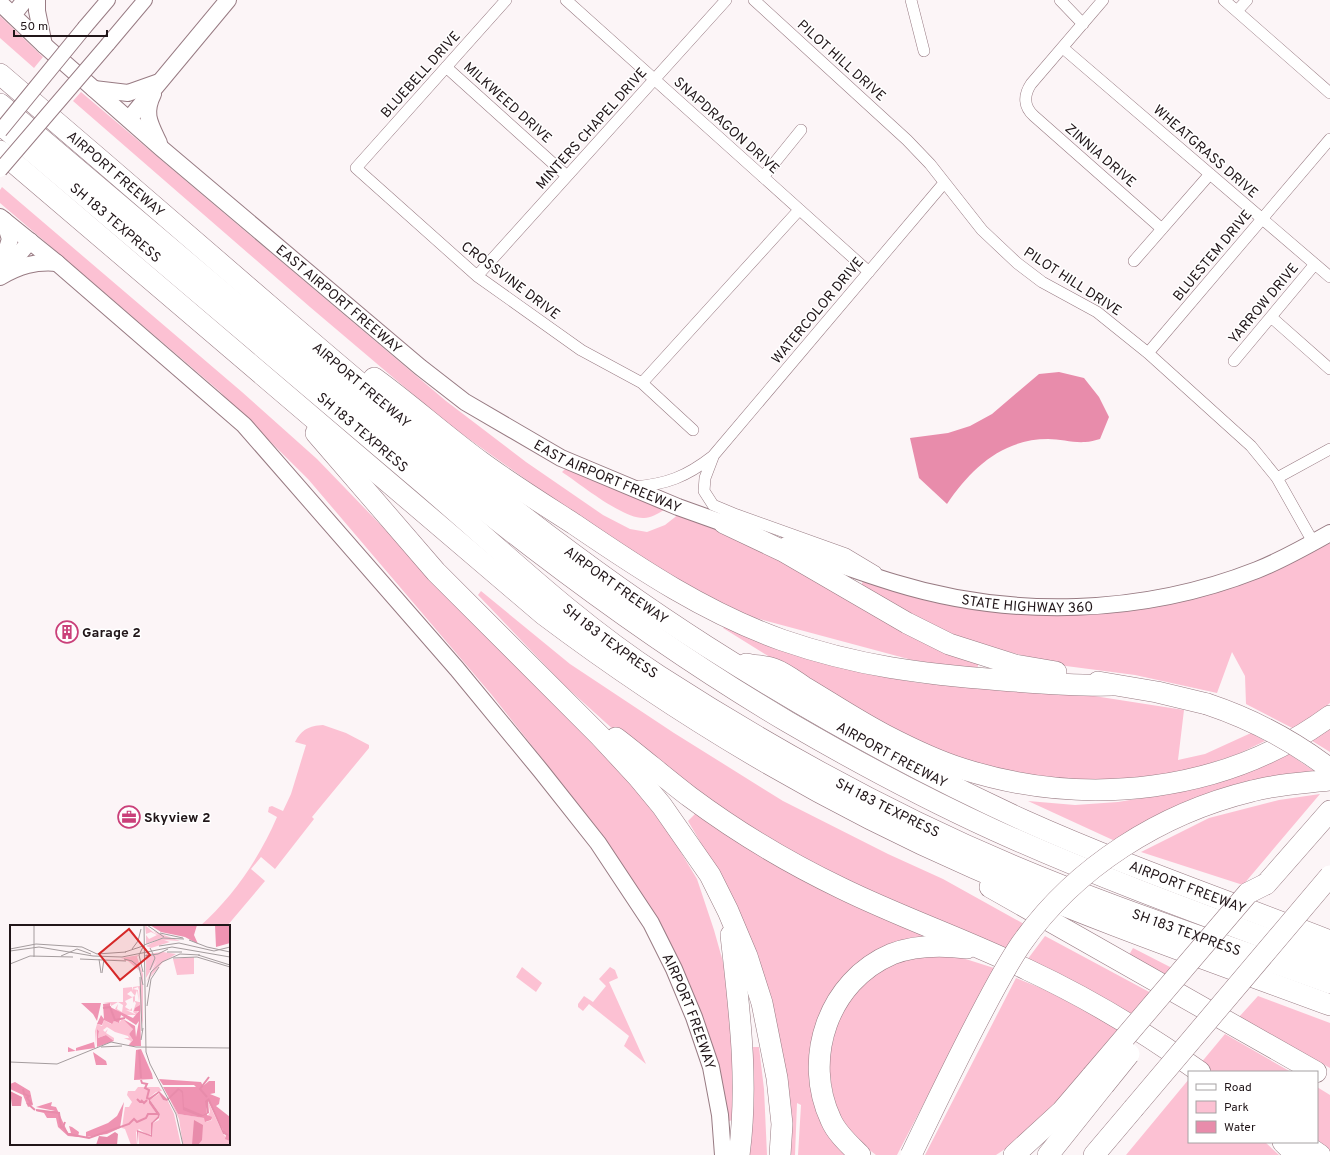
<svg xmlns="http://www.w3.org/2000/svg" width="1330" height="1155" font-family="Overpass,sans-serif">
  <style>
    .green { fill: #fcc1d3 }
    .water { fill: #e88cab }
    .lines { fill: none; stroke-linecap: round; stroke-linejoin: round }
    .minor-casing { stroke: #987b83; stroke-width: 12 }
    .tertiary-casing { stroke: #987b83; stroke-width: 16 }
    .secondary-casing { stroke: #987b83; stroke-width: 18 }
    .motorway-casing { stroke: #987b83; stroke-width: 22 }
    .minor { stroke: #fff; stroke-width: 11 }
    .tertiary { stroke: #fff; stroke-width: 14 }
    .secondary { stroke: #fff; stroke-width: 16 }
    .motorway { stroke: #fff; stroke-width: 21 }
    .tertiary-bridge-casing { stroke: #987b83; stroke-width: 16; stroke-linecap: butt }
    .motorway-bridge-casing { stroke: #987b83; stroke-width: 22; stroke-linecap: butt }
    .tertiary-bridge { stroke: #fff; stroke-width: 14 }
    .motorway-bridge { stroke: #fff; stroke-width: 21 }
    .labels { text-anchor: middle; stroke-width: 3; stroke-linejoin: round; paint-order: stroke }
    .street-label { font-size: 14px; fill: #211619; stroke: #fff }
    .poi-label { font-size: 14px; font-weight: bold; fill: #211619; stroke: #fff; text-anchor: start }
    .inset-river { fill: none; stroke: #e88cab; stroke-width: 2 }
    .inset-road { fill: none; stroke: #a49c9e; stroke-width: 1 }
    .view { fill: #d62828; fill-opacity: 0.15; stroke: #d62828; stroke-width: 2 }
    .inset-edge { fill: none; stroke: #211619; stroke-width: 2 }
  </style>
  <rect width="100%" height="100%" fill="#fcf5f7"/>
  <path class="green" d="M0,16L43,57L34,68L0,38Z
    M81,92L446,401L526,462L603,515L630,529L647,532L665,525L679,514L771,551L979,661L977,670L912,660L748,616L702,595L577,516L448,424L310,307L73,101Z
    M2,187L242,392L317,459L637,790L674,841L697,879L714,930L725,969L736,1044L733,1120L729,1121L716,1058L691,989L601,833L491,694L308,479L218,390L0,203V190Z
    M565,469L663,507L664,510C657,514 651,518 644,518C623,519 580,484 562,472Z
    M1330,543V703L1296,730L1246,704L1245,676L1232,652L1217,693L1135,675L1066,666L973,643L928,625L861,586L863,581L932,602L997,611L1056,615L1111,612L1268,573Z
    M481,591L570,664L674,733L783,801L888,854L943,879L1024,924L1005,949L849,885L742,825L625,740L564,685L478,595Z
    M726,625L822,663L867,674L919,683L1094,696L1184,710L1178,760L1205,754L1251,733L1265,741L1238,754L1196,768L1154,776L1100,782L1014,773L967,762L909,737L794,672L723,628Z
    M1330,723V752L1309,739Z
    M323,725L346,733L369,745V748L312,817L314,819L275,869L261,857L251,869L265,881L227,926H200C233,897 260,857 277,817L268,812L269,807L272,806L283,811L291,794L306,745L295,742C302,729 309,726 323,725Z
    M1283,750L1314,771C1274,775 1233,782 1196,798C1167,810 1141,825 1115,841L1028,801L1075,805L1118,802L1178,792L1250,770Z
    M1320,794L1243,885L1141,852L1209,818L1279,800Z
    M696,813L934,938L879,953L814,1036L850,1155H798L801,1105L797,1103L795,1155H785L725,884L688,821Z
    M1045,936L1153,994L1132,1017L1027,960Z
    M1133,948L1172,968L1166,975L1129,955Z
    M953,955L994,968L897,1155H876L854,1138L842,1121L835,1104L827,1061L837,1016L869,977L906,958Z
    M522,967L542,983L536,992L516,977Z
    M610,967L615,970L618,978L609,982L646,1064L624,1046L629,1036L589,1004L583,1011L578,1007V1004L584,996L593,1002L606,986L599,979Z
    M1016,978L1048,991L1120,1030C1082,1074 1046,1124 996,1155H925Z
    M1258,996L1330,1023V1068L1239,1017Z
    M1225,1034L1291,1072H1211L1200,1064Z
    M750,1047H759L764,1089L767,1155H744Z
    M1189,1079V1142H1265L1279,1155H1126Z
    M1317,1087L1330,1095V1154L1317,1142Z"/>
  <path class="water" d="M1059,372L1084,378L1099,397L1109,417L1100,439C1095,440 1090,442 1085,442C1074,443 1060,439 1048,439C1003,439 971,468 947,504L919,478L910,438L948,433L970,426L992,414L1039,374Z"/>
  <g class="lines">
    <g class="minor-casing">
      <path id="minor" d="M506,0L356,168L477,276L581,350L642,383L693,430
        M566,0L869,272
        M754,0L907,140L930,164L982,230L1017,263L1042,282L1097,312L1148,353L1251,446L1277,478L1313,542
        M911,0L924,51
        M1060,0L1083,24
        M1103,0L1031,84C1023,96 1024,107 1034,116L1162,229
        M1224,0L1330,93
        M1237,11L1247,0
        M1063,48L1330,277
        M446,67L567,176
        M763,177L801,130
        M1134,261L1210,174
        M477,276L726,0
        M1271,317L1330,369
        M1148,353L1330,139
        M1234,361L1315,264
        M642,383L799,210
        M713,457L705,478L704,491L713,505L737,515L846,554L876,572
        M1277,478L1330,449
        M634,487C667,484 686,477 713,456L944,183"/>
    </g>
    <g class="tertiary-casing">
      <path id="tertiary" d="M85,27L108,0
        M108,44L145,0"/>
    </g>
    <g class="secondary-casing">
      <g id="secondary">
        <path d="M37,0V11L44,45"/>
        <path id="s1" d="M0,3L44,45L161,148L420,367L465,402L561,458L678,507L734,527"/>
        <path d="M13,15L25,0"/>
        <path d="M94,89L128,93L159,82"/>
        <path d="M153,94C143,114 150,124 159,143"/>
        <path d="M129,119L228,0"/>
        <path id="s2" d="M0,217L57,263L244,425L457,669L541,771L598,843L651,923L674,969L694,1017L711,1067L720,1115L723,1155"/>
        <path d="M0,271L10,239L4,220"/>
        <path d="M4,272L30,241"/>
        <path d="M0,277C19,266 35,261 57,263"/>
        <path id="s3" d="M786,545C822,558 858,572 895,583C1012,619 1143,615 1257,570C1282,560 1307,546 1330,533"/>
      </g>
    </g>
    <g class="motorway-casing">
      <g id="motorway">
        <path id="s4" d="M0,74C96,156 191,238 287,321C421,436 557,551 706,646C808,711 914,770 1023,820C1123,865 1228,901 1330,941"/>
        <path d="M0,104C98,187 196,270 294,353C451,486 610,617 788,722C855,761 924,798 994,830C1104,880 1217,920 1330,962"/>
        <path id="s5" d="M0,124C139,242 278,360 417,478C496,545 571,619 659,676C772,749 890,814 1013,866C1117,910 1224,944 1330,983"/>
        <path d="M0,151L543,614C676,714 821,801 974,868C1090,919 1211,961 1330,1005"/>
        <path d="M374,378C411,405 444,435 481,462C511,484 543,504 574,524C640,569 706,613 782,640C857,666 922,674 1001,680C1038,683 1075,686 1112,685"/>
        <path d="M316,433L436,572L600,736L638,777L662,806L710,875L728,911L747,956L762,1003L777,1078L782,1124L780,1155"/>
        <path d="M724,523L783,551L907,623L949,644L1015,665L1056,672"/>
        <path d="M746,664C755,666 766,666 774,669C785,673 795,681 804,687C831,703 858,721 885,735C910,748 937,761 963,769C1086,808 1225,793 1330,716"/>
        <path d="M1098,682L1157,692L1207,704"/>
        <path d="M616,738C641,757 665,778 690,797C737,832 789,863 841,888C902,918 967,940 1028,970C1088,998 1146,1033 1200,1072"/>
        <path d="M1266,884L1330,811"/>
        <path d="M990,887L1316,1072"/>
        <path d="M731,935C739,1008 749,1081 739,1155"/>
        <path d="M1283,1142L1296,1155"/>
        <path d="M1301,1142L1320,1155"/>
        <path d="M860,1155C850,1145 837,1134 831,1120C802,1059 828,981 892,954C915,945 942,945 967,948"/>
        <path d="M1014,1155L1062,1111L1092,1076"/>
        <path d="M1048,1155L1104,1085"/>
        <path d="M1094,1155L1133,1109"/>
      </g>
    </g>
    <use href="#minor" class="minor"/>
    <use href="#tertiary" class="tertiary"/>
    <use href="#secondary" class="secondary"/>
    <use href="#motorway" class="motorway"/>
    <g class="tertiary-bridge-casing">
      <path id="tertiary-bridge" d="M0,131L85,27
        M0,170L108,44"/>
    </g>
    <g class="motorway-bridge-casing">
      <path id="motorway-bridge" d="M1207,704C1252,719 1292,740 1330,769
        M1092,1076L1248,893L1266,884
        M1104,1085L1129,1054
        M1133,1109L1330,876
        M911,1155C934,1107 957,1059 982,1012C994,989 1006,966 1021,944C1075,867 1161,813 1252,791C1278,784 1304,783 1330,780"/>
    </g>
    <use href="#tertiary-bridge" class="tertiary-bridge"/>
    <use href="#motorway-bridge" class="motorway-bridge"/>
  </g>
  <defs>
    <g id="building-ring" transform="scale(1.15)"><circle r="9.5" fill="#fff" stroke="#ca407a" stroke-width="1.5"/><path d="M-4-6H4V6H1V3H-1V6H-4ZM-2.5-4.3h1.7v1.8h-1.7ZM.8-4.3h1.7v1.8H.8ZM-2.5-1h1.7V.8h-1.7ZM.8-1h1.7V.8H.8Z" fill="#ca407a"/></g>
    <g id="office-ring" transform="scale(1.15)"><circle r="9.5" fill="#fff" stroke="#ca407a" stroke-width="1.5"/><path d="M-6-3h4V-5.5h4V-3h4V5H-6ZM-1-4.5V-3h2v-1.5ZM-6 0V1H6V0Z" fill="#ca407a"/></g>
  </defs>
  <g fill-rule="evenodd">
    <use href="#building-ring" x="67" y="632"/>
    <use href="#office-ring" x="129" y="817"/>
  </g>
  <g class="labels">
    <g class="street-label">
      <text transform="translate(842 60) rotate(42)" y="5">PILOT HILL DRIVE</text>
      <text transform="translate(420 74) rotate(-48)" y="5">BLUEBELL DRIVE</text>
      <text transform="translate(508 102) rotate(42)" y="5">MILKWEED DRIVE</text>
      <text transform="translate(727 125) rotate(42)" y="5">SNAPDRAGON DRIVE</text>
      <text transform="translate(591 128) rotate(-48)" y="5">MINTERS CHAPEL DRIVE</text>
      <text transform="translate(1206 151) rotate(41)" y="5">WHEATGRASS DRIVE</text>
      <text transform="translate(1101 155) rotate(41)" y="5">ZINNIA DRIVE</text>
      <text dy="5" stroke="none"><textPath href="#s4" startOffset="153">AIRPORT FREEWAY</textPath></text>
      <text dy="5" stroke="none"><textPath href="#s5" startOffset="152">SH 183 TEXPRESS</textPath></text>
      <text transform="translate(1212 255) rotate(-50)" y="5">BLUESTEM DRIVE</text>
      <text transform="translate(511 280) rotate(37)" y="5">CROSSVINE DRIVE</text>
      <text transform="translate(1073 281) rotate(33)" y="5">PILOT HILL DRIVE</text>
      <text dy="5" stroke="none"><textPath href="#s1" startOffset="450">EAST AIRPORT FREEWAY</textPath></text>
      <text transform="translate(1263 303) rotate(-50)" y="5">YARROW DRIVE</text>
      <text transform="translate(817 310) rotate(-50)" y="5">WATERCOLOR DRIVE</text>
      <text dy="5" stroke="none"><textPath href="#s4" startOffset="477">AIRPORT FREEWAY</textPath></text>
      <text dy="5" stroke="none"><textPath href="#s5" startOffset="476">SH 183 TEXPRESS</textPath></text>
      <text dy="5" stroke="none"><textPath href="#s1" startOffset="774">EAST AIRPORT FREEWAY</textPath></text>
      <text dy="5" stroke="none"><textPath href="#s4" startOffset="801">AIRPORT FREEWAY</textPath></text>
      <text dy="5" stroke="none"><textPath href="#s3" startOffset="250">STATE HIGHWAY 360</textPath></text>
      <text dy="5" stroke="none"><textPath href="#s5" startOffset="800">SH 183 TEXPRESS</textPath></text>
      <text dy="5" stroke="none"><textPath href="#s4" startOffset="1125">AIRPORT FREEWAY</textPath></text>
      <text dy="5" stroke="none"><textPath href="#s5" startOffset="1124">SH 183 TEXPRESS</textPath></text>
      <text dy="5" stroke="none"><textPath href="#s4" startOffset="1449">AIRPORT FREEWAY</textPath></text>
      <text dy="5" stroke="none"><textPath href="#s5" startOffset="1448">SH 183 TEXPRESS</textPath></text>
      <text dy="5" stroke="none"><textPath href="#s2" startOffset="1061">AIRPORT FREEWAY</textPath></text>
    </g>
    <g class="poi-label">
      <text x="82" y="637">Garage 2</text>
      <text x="144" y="822">Skyview 2</text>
    </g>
  </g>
  <g transform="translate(10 925)">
    <rect width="220" height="220" fill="#fcf5f7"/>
    <path d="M135,0L144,8L149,10L143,6L170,16L154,15L160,17L141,23L136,21L151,13L136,19V10L139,14L147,10L141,7L136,9ZM153,27L166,29L153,37L139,54L144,46L136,57L147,35L136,53V29ZM129,30L127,32L133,49V100L129,80L127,90H114L105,84L108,79L107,84L112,87L113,80L108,77L101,81L100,78L93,77V70V77H113V63L122,62L123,66V62L130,61L131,47L118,36L92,34L118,35L111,33ZM128,62L129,65L130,77H129L125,76V71L122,72L117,69L121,66L125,71L127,65L129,77L128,65L123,64ZM123,72V78L124,76L126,78L123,87L127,90L116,85L122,86V83L120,85L115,82L117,79L115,76ZM184,32V49L167,50L163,34ZM112,94L121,99L123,104L119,109L123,115L118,120L121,116L114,113H119L118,111L105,107L97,102L93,105L95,107L98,104L96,108L104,113V116L96,110L88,113L89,106L87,104L86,121L85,106L87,99L92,101L94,95L101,99L104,96L109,98ZM128,162H149L152,166L146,167L140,172V179L148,191L142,197V209L138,210L129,204L126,207L127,220H121L115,204L112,203L114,188L115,182H119L122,177L117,170L118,166H125ZM150,168L153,175L158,176L164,189L171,220H129L128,207L142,212L143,198L149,195L150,189L140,175ZM160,175L168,189L195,193L196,197L202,195L198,191L200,187L198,176L213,209L220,216V220H173L169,194Z" fill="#fcc1d3" fill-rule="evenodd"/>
    <path d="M140,0H187L184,10L188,19L175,12L151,7ZM205,0H220V18L206,22ZM71,78H91L87,96L83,89ZM100,78V82L123,93L129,86H124L125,83L130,80L131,121H118L123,115L119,109L123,104L113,94L125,101L126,112L129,96L126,100L111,90L109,98L104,96L102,99L94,95L92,100L87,99L91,90L94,94L93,79ZM87,104L89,106L88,113L96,110L104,116L87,122ZM84,117L85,123L58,127V122L66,126V123ZM131,124L142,149L143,154L124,155L126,125ZM83,127L96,136L97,140H86ZM149,154L191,157L193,161L199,156H205V168L200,169L210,173L209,179L206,181L220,192V216L215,214L216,211L198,176L196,177L197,190L202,192L201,195L195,197L194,193L168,189L153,162H186L184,160H153ZM5,157L20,166L23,180L18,182L13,170L0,164V159ZM42,177L41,181L46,182L58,208H61L59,201L62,202L69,207L68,212L58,211L48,202L46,193H37L34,188L26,186H45L26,182ZM114,177L110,203L97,209L76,212V207L98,198L107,191Z" fill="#ef93b2"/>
    <path d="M168,163L173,166L174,182L193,190L197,188L195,176L199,173L213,205L220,211L213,209L198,175L199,188L191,192L173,185L172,168L169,165L157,176L153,175L149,168L140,175L150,189L149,193L143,198L142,212L128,207L127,220V205L141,210V198L148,191L139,178V173L149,166L157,174ZM0,166L12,172L11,181H2ZM184,195L193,200L192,215L188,220H182ZM105,207L108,209L107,220H86L89,211L97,212Z" fill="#e88cab"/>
    <path class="inset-river" d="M93,83L100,82L105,95L115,93M129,125L131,153M131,155L132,158L137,159L135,163L139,165L137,173L139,174M13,164L14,169L19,171L17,173L21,178L18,179L25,185M197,172L190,164L199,152M127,174L130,177H133L131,175L134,178L137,175M26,185L49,188L51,202L54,203M55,197L53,202L58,209L79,213L119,199L124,194L127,197L136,193L138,189H148"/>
    <path class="inset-road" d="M134,0L136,127L140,139L166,189L173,220M137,0L154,12M150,8L173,13M179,15L197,22M149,21L169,18L204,26L220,22M197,22L220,27M140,23L145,33L140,45M0,24L26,19L72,22L87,29L116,27M122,24L128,16L131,4M0,26L29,22L83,31L112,32L162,22L220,32M115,27L133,21M157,27H172M188,30L220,40M51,31L67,24L81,29M134,31L148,29L158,24M24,32V0M163,33L187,32L220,42M70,34L116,36M89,34L91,48M114,34L122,36L129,42L133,60M0,39L20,31L63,32M133,47L129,30L134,20L153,13L174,14M92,48L94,34M130,52L132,106M137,62L141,47L152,37L170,29L190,30M137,81L141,54L149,42M131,115L133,103M91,122L112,121M0,137L47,139L101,117L126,122L220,123"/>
    <path class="view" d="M119,4L140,30L110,55L89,29Z"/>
    <rect width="220" height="220" class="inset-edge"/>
  </g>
  <rect x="1188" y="1071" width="130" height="72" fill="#ffffff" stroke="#a6a2a3"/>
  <rect x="1196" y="1084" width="20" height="6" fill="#ffffff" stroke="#a6a2a3"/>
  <text x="1224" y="1091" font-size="12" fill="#211619">Road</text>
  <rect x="1196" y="1101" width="20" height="12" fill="#fcc1d3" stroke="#a6a2a3"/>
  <text x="1224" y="1111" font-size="12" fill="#211619">Park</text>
  <rect x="1196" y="1121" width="20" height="12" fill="#e88cab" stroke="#a6a2a3"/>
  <text x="1224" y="1131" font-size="12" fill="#211619">Water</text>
  <path d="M14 30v6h93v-6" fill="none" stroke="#211619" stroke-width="2"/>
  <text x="20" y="30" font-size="12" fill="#211619" stroke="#ffffff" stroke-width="3" paint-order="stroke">50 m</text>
</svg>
